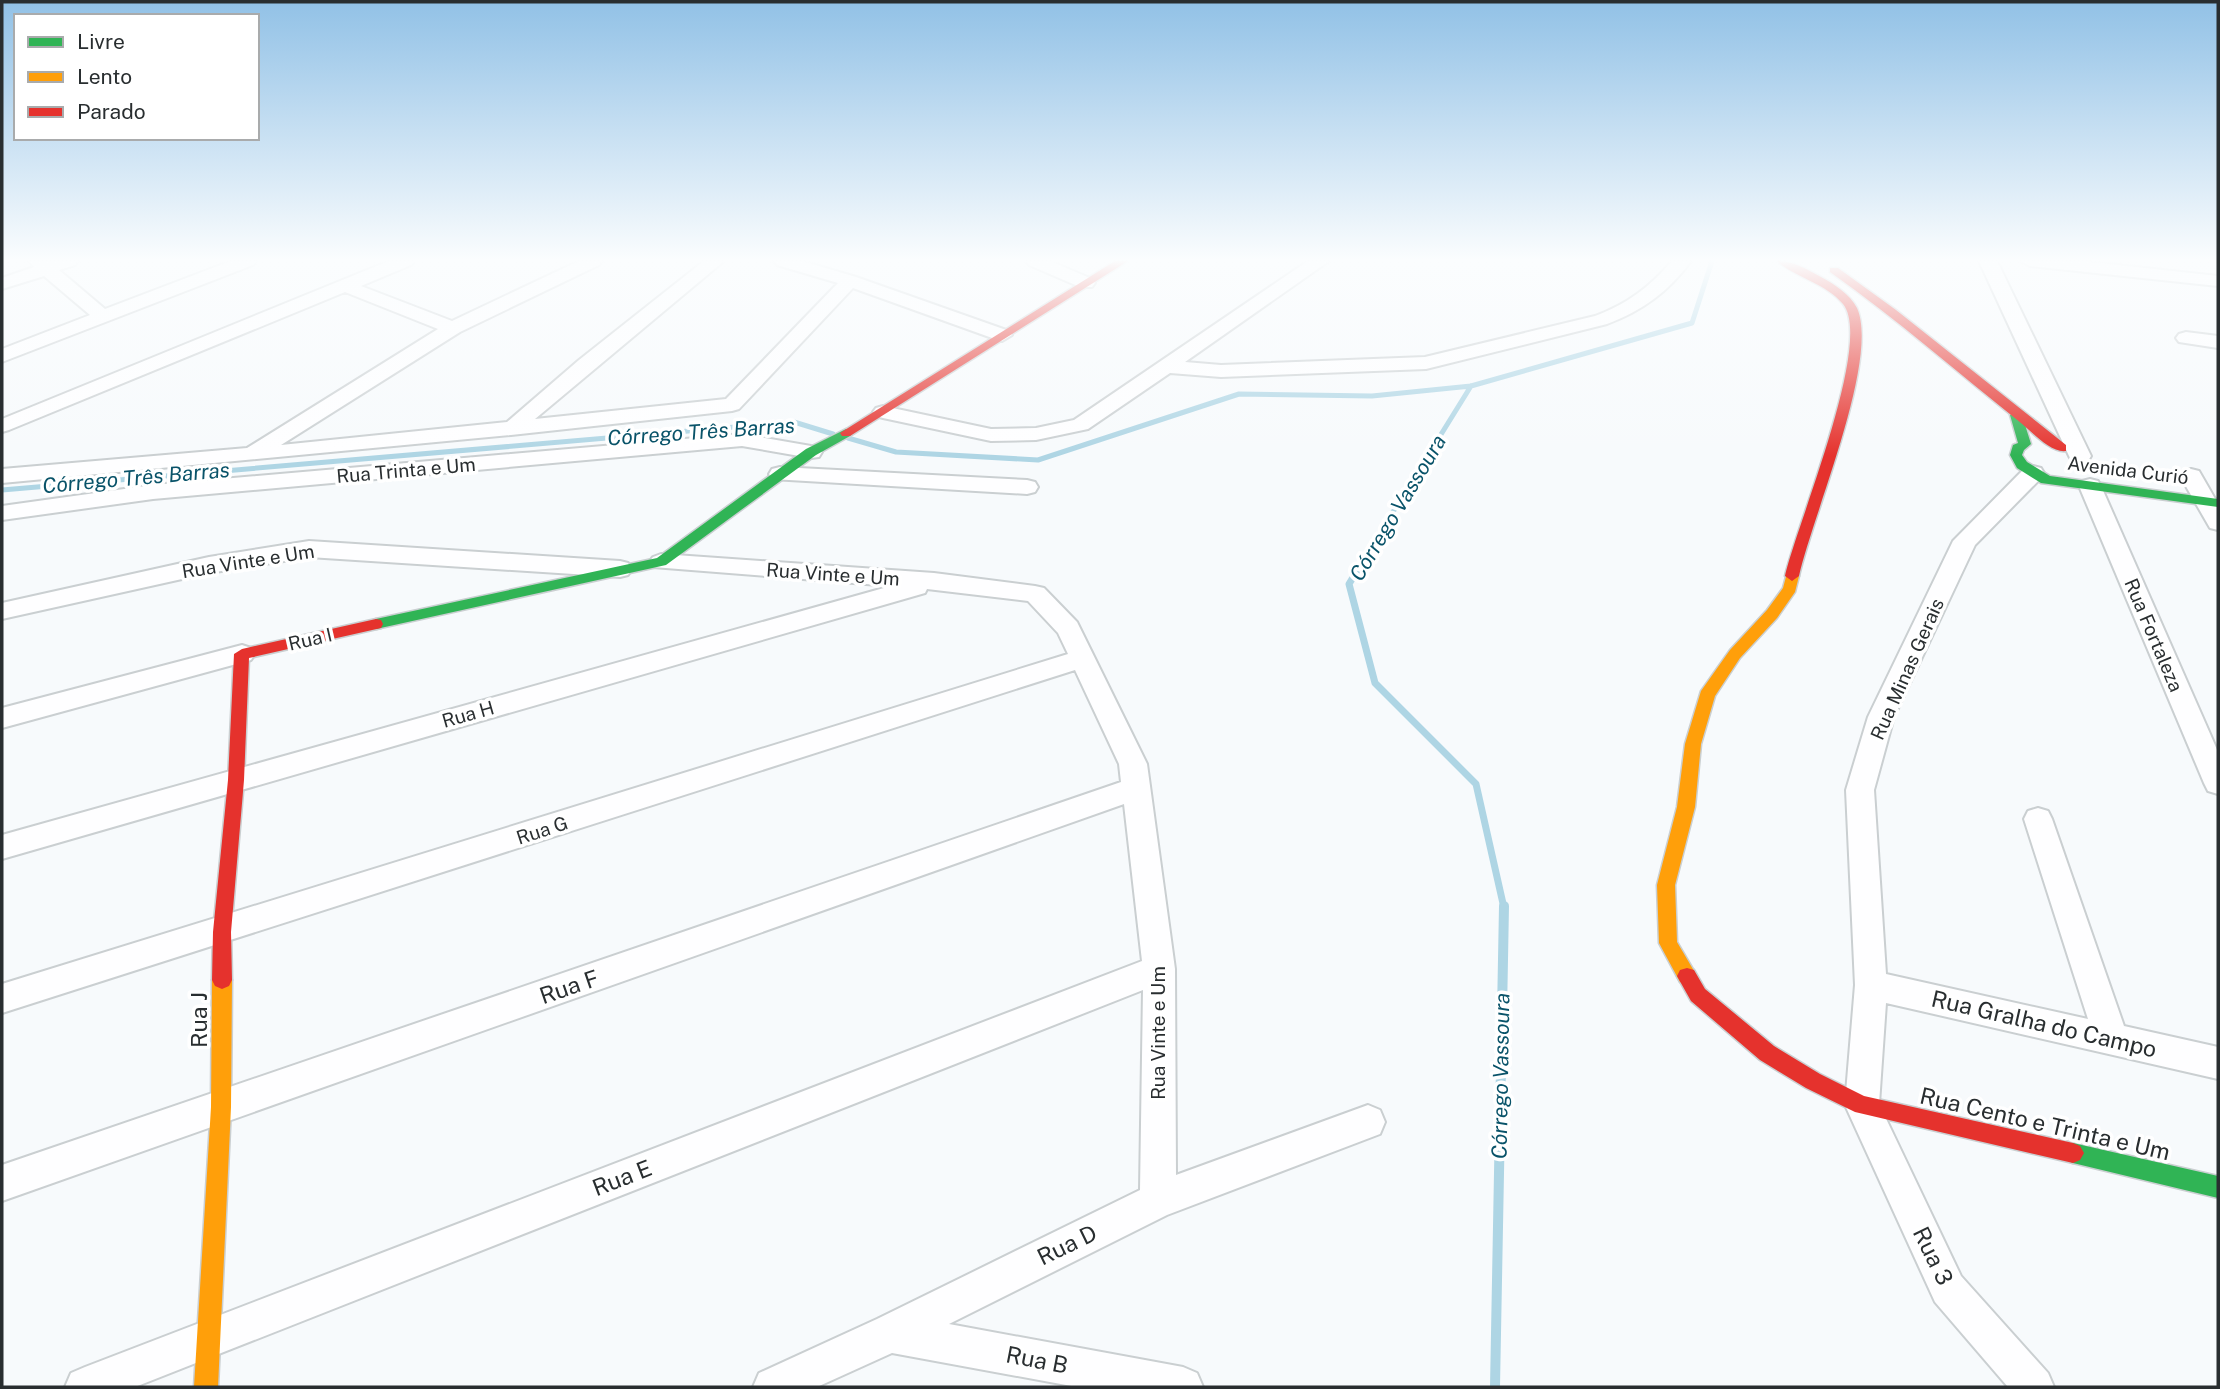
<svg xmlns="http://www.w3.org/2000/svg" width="2220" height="1389" font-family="'Public Sans',sans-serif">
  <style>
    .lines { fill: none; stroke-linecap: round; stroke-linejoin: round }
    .stream-far2 { stroke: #aed5e4; stroke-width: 5 }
    .stream-far1 { stroke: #aed5e4; stroke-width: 7 }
    .stream { stroke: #aed5e4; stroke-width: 10 }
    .street-casing { stroke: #cacfd1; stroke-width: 4 }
    .fast-casing { stroke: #cacfd1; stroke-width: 3 }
    .slow-casing { stroke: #cacfd1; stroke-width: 3 }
    .jam-casing { stroke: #cacfd1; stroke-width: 3 }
    .street { fill: #fefeff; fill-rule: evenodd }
    .fast { fill: #30b455; fill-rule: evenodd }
    .slow { fill: #ff9f0a; fill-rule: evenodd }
    .jam { fill: #e5322d; fill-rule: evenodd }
    .labels { text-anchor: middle; stroke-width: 7; stroke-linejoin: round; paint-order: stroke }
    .street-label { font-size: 19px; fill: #292e30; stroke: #fff }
    .water-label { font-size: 21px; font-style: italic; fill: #095369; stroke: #fff }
    .near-street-label { font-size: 23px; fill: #292e30; stroke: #fff }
  </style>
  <rect width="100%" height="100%" fill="#f7fafc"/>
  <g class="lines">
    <path class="stream-far2" d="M848,438L896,452L1038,460L1239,394L1372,396L1471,386L1692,323L1712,261
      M2,490L794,422L833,434
      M1375,541L1471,386"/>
    <path class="stream-far1" d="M1376,540L1349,584L1375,683L1476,784L1504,908"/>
    <path class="stream" d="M1495,1387L1504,906"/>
    <g class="street-casing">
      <path id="street" d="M29,261H78L75,265L59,270L105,309L231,261H256L253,265L2,362V349L90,315L44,276L2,289V278L34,267Z
        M389,261H414L411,265L361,286L452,321L579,261H602L599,265L460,332L281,445L507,422L579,360L704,261H724L535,419L726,399L838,283L777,265L774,261H802L856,277L1009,331L1012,335L1002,341L995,339L853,288L739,409L732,411L511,435L2,483V469L247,448L438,329L345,292L9,430L2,432V419Z
        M1026,261H1050L1092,279L1095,283L1092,287H1080L1029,265Z
        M1308,261H1329L1185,362L1221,365L1425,357L1595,316C1627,304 1650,287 1672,261H1691C1668,292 1642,311 1607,324L1426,369L1221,377L1170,373L1088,429L1036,440L991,441L883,418L876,416L873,412L876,408L883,406L991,429L1036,428L1074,420Z
        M1979,261H1997L2091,456L2088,461H2072L2069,456Z
        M2021,261H2081L2218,276V286L2030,266Z
        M2186,332L2218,336V348L2179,342L2176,338L2179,334Z
        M742,434L811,446L819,447L822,452L819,457L811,458L742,446L153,499L2,520V506L153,485Z
        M2033,466L2041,468L2044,473L2041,478L1975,545L1894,717L1874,790L1886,974L2088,1019L2024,819L2028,811L2038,808L2048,811L2052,819L2124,1026L2218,1047V1079L1886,1003L1879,1104L1961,1276L2048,1373L2054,1387H2008L1935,1302L1845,1105L1855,985L1846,790L1868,717L1953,541L2025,468Z
        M780,467L1027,480L1035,482L1038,487L1035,492L1027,494L772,479L769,474L772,469Z
        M2191,469L2199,471L2218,504V530L2210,528L2180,476L2183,471Z
        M2090,479L2098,481L2101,486L2218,752V794L2208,791L2204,783L2079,486L2082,481Z
        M309,541L620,561L628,563L632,569L628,575L620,577L309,557L209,573L2,619V603L209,557Z
        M661,554L934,573L1035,586L1044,588L1077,622L1147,764L1175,969L1176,1175L1368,1105L1380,1110L1385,1122L1380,1134L1167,1215L949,1324L1183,1367L1197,1373L1203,1387H1077L892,1353L817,1387H753L759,1373L877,1319L1140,1190L1143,990L135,1387H65L71,1373L85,1367L1142,961L1124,804L2,1201V1165L1121,782L1119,764L1075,670L2,1013V984L1068,654L1058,633L1028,601L927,589L925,593L2,859V835L891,586L653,567L649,562L653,557Z
        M242,645L251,648L255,654L251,660L2,728V708Z"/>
    </g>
    <g class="fast-casing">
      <path id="fast" d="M2016,411L2022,415L2031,444L2024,450L2022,455L2027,462L2050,476L2218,499V507L2041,483L2017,468L2010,455L2013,445L2018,443L2010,415Z
        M846,429L852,433L850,436L816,455L666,565L376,629L369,624L376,619L657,558L806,449Z
        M2073,1143L2218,1176V1198L2073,1163L2066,1160L2062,1153L2066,1146Z"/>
    </g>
    <g class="slow-casing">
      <path id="slow" d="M1792,571L1799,576L1795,592L1777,618L1740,658L1715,696L1701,744L1695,807L1675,885L1677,942L1697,976L1694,982L1687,984L1680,982L1659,943L1657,885L1677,807L1685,744L1701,691L1730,650L1767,610L1783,588L1787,573Z
        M222,971L229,974L232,980L231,1107L218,1387H194L211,1107L212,980L215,974Z"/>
    </g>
    <g class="jam-casing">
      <path id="jam" d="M1115,261H1128L850,436H842L840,433Z
        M1777,261C1794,261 1806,269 1821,277C1834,284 1850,294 1857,308C1880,359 1812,517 1799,576L1792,581L1785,576C1796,526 1874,342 1843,304C1826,283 1796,278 1777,261Z
        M1830,268H1838L1896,310L2066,445V451C2051,453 2032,432 2021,423C1958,373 1897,319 1830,272Z
        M376,619L381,620L383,624L381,628L249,658L244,780L231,932L232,980L229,986L222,989L215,986L212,980L213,932L228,780L234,654L242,649Z
        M1687,968L1694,970L1705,989L1774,1046L1820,1074L1864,1096L2073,1143L2080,1146L2084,1153L2080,1160L2073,1163L1855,1112L1806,1088L1760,1060L1691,1001L1677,976L1680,970Z"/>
    </g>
    <use href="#street" class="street"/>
    <use href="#fast" class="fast"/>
    <use href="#slow" class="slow"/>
    <use href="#jam" class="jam"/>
  </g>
  <linearGradient id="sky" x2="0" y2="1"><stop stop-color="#91c1e6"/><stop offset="0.57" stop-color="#fbfdfe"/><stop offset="1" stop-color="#fbfdfe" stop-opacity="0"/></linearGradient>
  <rect width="2220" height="456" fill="url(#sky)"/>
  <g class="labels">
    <g class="street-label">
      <text transform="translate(406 470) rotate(-5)" y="7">Rua Trinta e Um</text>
      <text transform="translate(2128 470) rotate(7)" y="7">Avenida Curió</text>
      <text transform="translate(248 561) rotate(-9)" y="7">Rua Vinte e Um</text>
      <text transform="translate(833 574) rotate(4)" y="7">Rua Vinte e Um</text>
      <text transform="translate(2154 635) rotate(67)" y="7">Rua Fortaleza</text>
      <text transform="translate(310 639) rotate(-13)" y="7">Rua I</text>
      <text transform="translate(1907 669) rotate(-66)" y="7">Rua Minas Gerais</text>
      <text transform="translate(468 714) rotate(-16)" y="7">Rua H</text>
      <text transform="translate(542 830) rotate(-18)" y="7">Rua G</text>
      <text transform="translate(1158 1033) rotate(-90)" y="7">Rua Vinte e Um</text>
    </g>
    <g class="water-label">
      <text transform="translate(701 432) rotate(-4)" y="7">Córrego Três Barras</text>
      <text transform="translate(136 478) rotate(-5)" y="7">Córrego Três Barras</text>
      <text transform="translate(1398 508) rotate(-59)" y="7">Córrego Vassoura</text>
      <text transform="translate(1501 1076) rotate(-89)" y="7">Córrego Vassoura</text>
    </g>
    <g class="near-street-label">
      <text transform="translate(569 987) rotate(-19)" y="8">Rua F</text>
      <text transform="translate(199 1020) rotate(-90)" y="8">Rua J</text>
      <text transform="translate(2044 1024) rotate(13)" y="8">Rua Gralha do Campo</text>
      <text transform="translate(2045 1124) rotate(13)" y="8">Rua Cento e Trinta e Um</text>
      <text transform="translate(622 1178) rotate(-21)" y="8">Rua E</text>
      <text transform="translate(1067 1245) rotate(-26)" y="8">Rua D</text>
      <text transform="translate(1933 1256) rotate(64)" y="8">Rua 3</text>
      <text transform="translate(1037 1360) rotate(11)" y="8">Rua B</text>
    </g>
  </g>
  <rect width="2220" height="1389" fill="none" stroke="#292e30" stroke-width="7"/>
  <rect x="14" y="14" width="245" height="126" fill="#ffffff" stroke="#a9abac" stroke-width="2"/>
  <rect x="28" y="37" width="35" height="10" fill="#30b455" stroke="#a9abac" stroke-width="2"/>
  <text x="77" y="49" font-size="21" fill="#292e30">Livre</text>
  <rect x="28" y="72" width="35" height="10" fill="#ff9f0a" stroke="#a9abac" stroke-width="2"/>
  <text x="77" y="84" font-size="21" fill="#292e30">Lento</text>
  <rect x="28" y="107" width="35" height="10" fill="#e5322d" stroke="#a9abac" stroke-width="2"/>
  <text x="77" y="119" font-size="21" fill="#292e30">Parado</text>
</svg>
